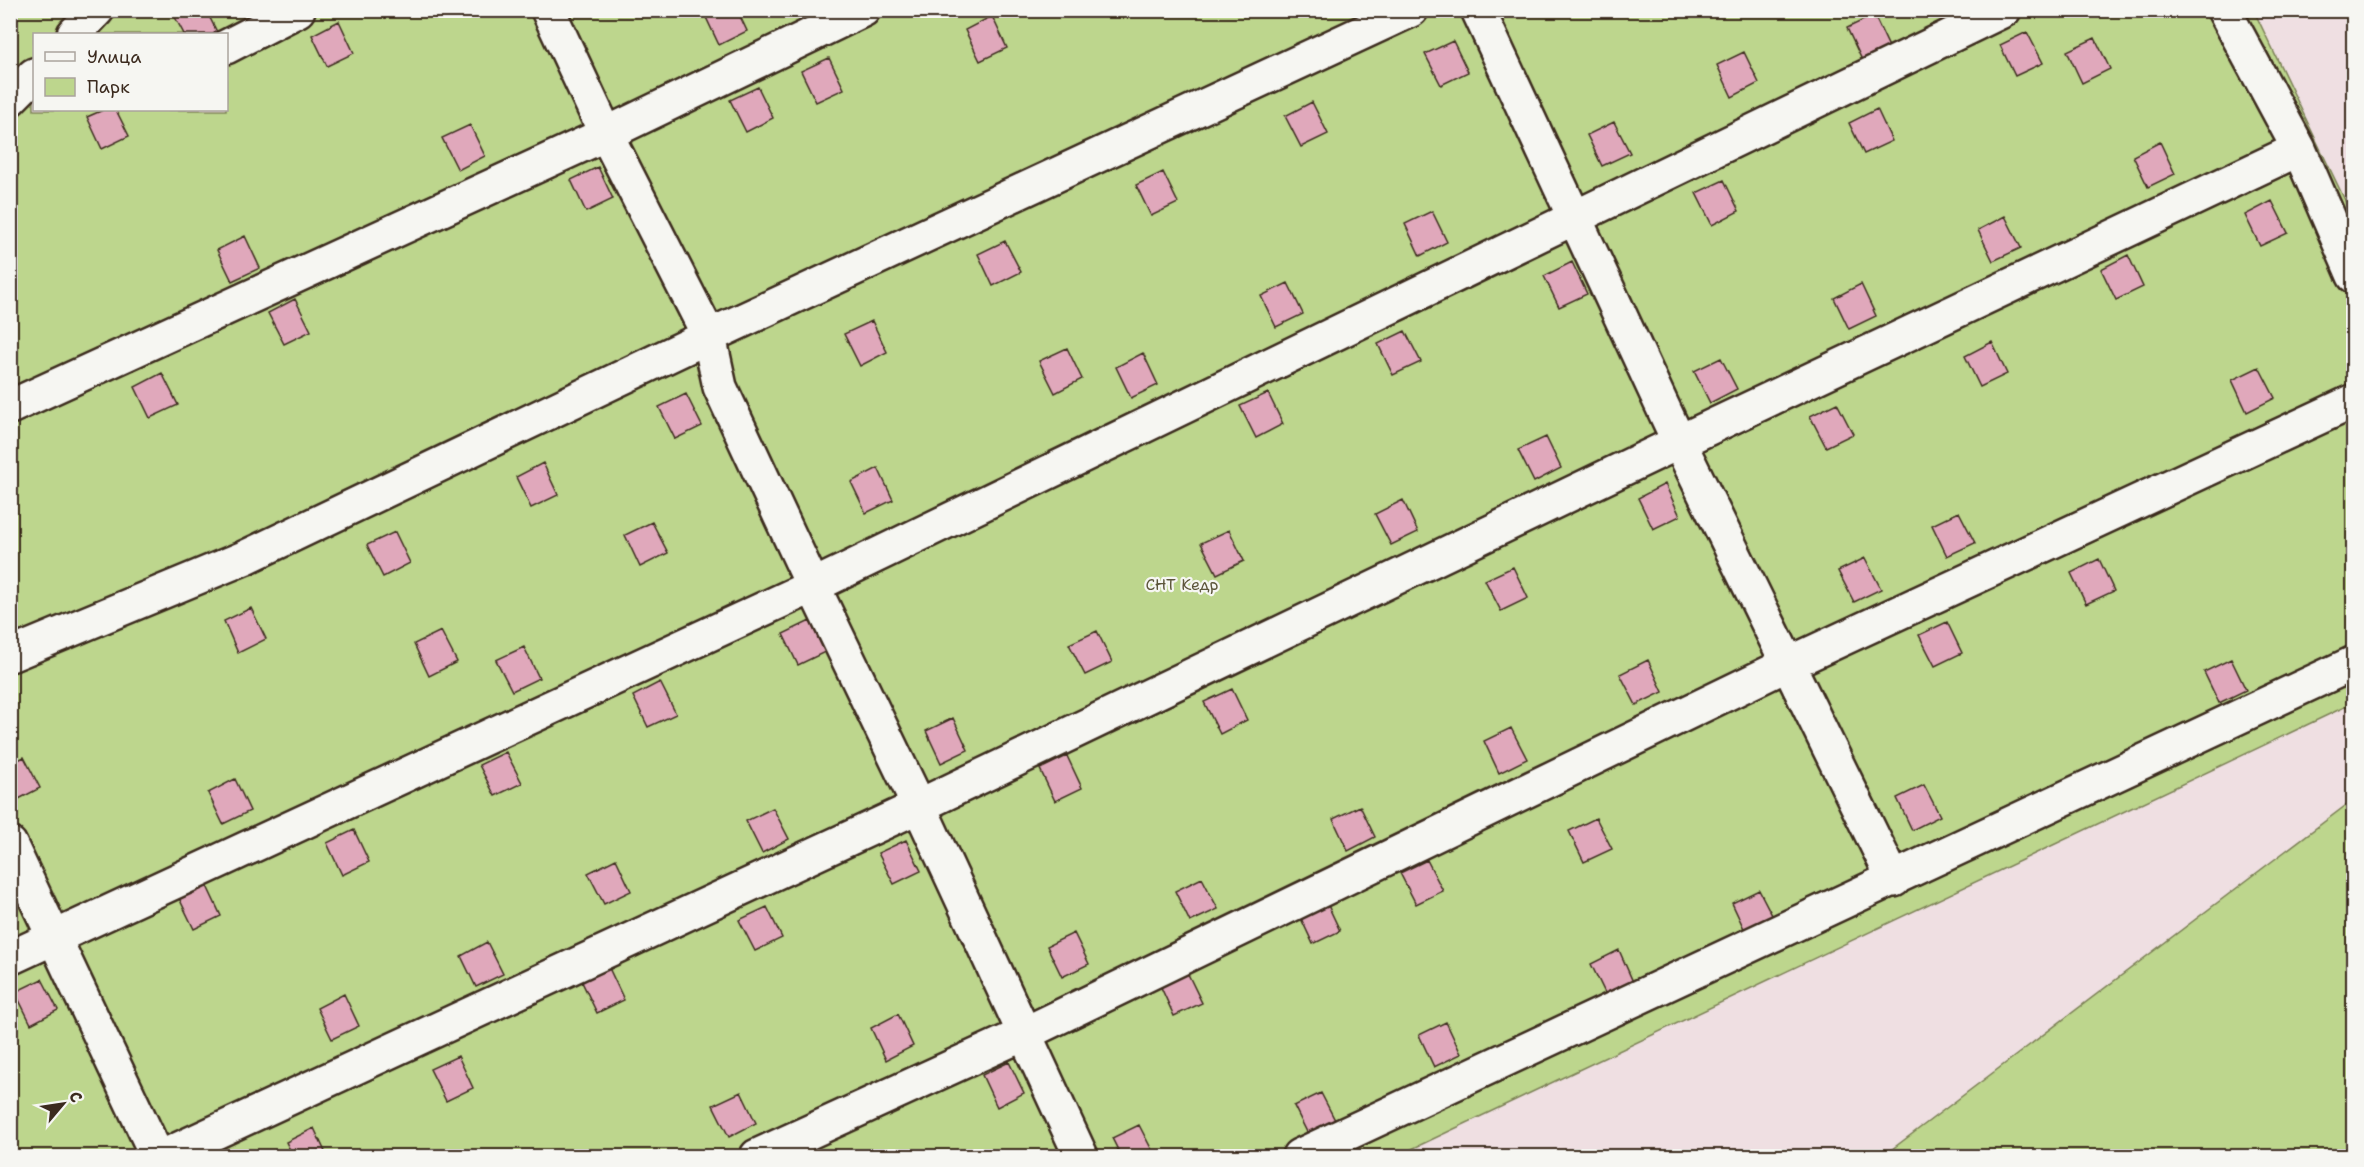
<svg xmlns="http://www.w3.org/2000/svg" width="2364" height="1167" font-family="'Shantell Sans',sans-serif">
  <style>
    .green { fill: #bdd68d; stroke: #7c8056; stroke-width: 1.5; fill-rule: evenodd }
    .building { fill: #e0a8bb; stroke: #3b2a1e; stroke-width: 1.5 }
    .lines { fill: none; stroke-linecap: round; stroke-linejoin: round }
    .street-casing { stroke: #3b2a1e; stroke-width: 38 }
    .street { stroke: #f6f6f2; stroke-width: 33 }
    .labels { text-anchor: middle; stroke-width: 4.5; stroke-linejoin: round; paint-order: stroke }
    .park-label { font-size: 16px; fill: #5c553a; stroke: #f6f6f2 }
  </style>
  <rect width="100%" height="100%" fill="#efdfe2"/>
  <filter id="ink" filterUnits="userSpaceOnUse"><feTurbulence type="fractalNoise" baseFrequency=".0167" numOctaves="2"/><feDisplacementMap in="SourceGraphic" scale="12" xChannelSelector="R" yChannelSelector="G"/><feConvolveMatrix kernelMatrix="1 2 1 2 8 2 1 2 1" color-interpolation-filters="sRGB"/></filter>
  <g filter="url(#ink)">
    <path class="green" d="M10,11H2254L2353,217V703L1397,1156H11ZM34,34H226V110H34Z
      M2353,800V1156H1883Z"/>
    <path class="building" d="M189,10H206L218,34H184L175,17Z
      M710,10H737L747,31L719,45L704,13Z
      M1874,15L1889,47L1862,60L1847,28Z
      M992,16L1007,48L980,61L965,30Z
      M339,21L354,53L327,66L312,35Z
      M2027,32L2043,63L2015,76L2000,45Z
      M2095,38L2110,69L2082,83L2067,51Z
      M1453,41L1468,72L1441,85L1425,54Z
      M1744,52L1759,83L1732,97L1717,65Z
      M829,58L844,89L816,102L801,71Z
      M758,87L773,118L746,132L730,100Z
      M1312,102L1328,134L1301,147L1285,116Z
      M1877,109L1892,141L1864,154L1849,123Z
      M103,110H116L129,136L102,149L87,117Z
      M1614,122L1630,153L1602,166L1587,135Z
      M470,125L485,156L458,170L442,138Z
      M2160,142L2175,174L2148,187L2133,156Z
      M598,167L613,199L586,212L571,180Z
      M1163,172L1178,203L1151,216L1136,185Z
      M1724,180L1739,211L1712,225L1696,193Z
      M2272,201L2288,233L2260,246L2245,215Z
      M1432,211L1447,242L1420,256L1405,224Z
      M2005,216L2021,248L1993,261L1978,230Z
      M245,236L260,268L232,281L217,250Z
      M1005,241L1021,272L993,286L978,254Z
      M2128,255L2143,287L2116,300L2101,269Z
      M1572,262L1587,294L1559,307L1544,276Z
      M1288,283L1303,314L1276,327L1261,296Z
      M1861,284L1876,316L1849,329L1834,298Z
      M295,299L311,331L284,344L268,313Z
      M872,321L887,352L860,366L844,334Z
      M1405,331L1421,362L1393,375L1378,344Z
      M1992,342L2007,374L1980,387L1965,356Z
      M1067,348L1082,379L1055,393L1039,361Z
      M1143,353L1158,385L1131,398L1116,367Z
      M1721,358L1737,389L1710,403L1694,371Z
      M2259,367L2275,398L2247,412L2232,380Z
      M162,373L178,405L150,418L135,387Z
      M1268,393L1283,424L1256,438L1240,406Z
      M686,394L702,426L675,439L659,407Z
      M1837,403L1853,434L1826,447L1810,416Z
      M1546,437L1561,468L1534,482L1518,450Z
      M543,463L558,495L531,508L516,477Z
      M878,468L893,500L866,513L851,482Z
      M1665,484L1680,516L1653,529L1638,498Z
      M1403,500L1418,532L1391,545L1375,514Z
      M1959,512L1975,543L1947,556L1932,525Z
      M652,522L668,553L640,567L625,535Z
      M1229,530L1244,561L1217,574L1201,543Z
      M395,532L410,563L383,577L367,545Z
      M1865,558L1881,589L1854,602L1838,571Z
      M2099,559L2114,591L2086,604L2071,573Z
      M1513,567L1528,598L1501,611L1485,580Z
      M251,608L266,639L238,653L224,621Z
      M810,621L825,652L798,665L783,634Z
      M1947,622L1962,653L1935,666L1919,635Z
      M441,631L457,662L429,676L414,644Z
      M1097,631L1112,662L1085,675L1069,644Z
      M524,647L539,678L512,691L496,660Z
      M2231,659L2246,690L2219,703L2204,672Z
      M1648,660L1663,692L1636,705L1620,674Z
      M660,682L676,714L648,727L633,696Z
      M1232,689L1247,720L1220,734L1204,702Z
      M953,718L968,750L941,763L926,731Z
      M1511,728L1527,759L1499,773L1484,741Z
      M506,752L522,783L495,796L479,765Z
      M1067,756L1082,788L1055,801L1040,769Z
      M24,757L40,788L13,802L10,797V764Z
      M235,779L250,811L223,824L208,793Z
      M1924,785L1940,816L1912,830L1897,798Z
      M1360,806L1375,837L1348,851L1333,819Z
      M773,808L789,839L762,853L746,821Z
      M1596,818L1612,849L1584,862L1569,831Z
      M354,830L369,862L342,875L327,843Z
      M906,840L921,871L894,884L878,853Z
      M616,859L631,891L604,904L588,873Z
      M1427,860L1443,891L1416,904L1400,873Z
      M1202,878L1218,909L1190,922L1175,891Z
      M206,884L221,916L194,929L179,898Z
      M1759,890L1775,921L1747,935L1732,903Z
      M1325,899L1340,931L1313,944L1298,912Z
      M767,907L782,938L755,951L739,920Z
      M1074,933L1089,964L1062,977L1047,946Z
      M487,942L503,974L476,987L461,956Z
      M1619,950L1633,982L1606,995L1591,964Z
      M609,968L624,1000L597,1013L582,982Z
      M1187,972L1202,1003L1174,1016L1160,985Z
      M42,979L58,1010L31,1024L15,992Z
      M344,994L359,1026L332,1039L317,1008Z
      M898,1014L913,1046L886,1060L871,1028Z
      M1446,1022L1461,1054L1434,1067L1419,1035Z
      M458,1056L473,1088L446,1101L430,1069Z
      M1009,1062L1024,1093L997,1107L982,1075Z
      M741,1092L756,1123L729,1137L713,1105Z
      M1321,1093L1337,1124L1310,1138L1294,1106Z
      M1139,1125L1155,1156H1121L1112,1138Z
      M314,1128L327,1156H293L286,1142Z"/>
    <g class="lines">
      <g class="street-casing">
        <path id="street" d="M548,10L606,134L709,336L720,387L813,586L919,806L1081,1156
          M1478,10L1679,442L1894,880
          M2224,10L2299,149L2354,276
          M74,34L97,10
          M226,47L298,10
          M10,99L34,75
          M10,407L606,134L863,10
          M10,655L244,558L709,336L1411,10
          M10,844L157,1156
          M10,958L813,586L2004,10
          M164,1156L919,806L1679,442L2299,149
          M757,1156L1026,1033L1788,664L2354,401
          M1299,1156L2354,663"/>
      </g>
      <use href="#street" class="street"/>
    </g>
  </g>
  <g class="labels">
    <g class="park-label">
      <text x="1182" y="590">СНТ Кедр</text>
    </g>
  </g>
  <rect width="2364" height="1167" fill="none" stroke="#f6f6f2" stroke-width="36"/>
  <rect x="18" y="18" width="2328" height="1131" fill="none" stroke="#3b2a1e" stroke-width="2" filter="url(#ink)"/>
  <rect x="33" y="33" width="195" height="78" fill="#f6f6f2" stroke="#aba49d" stroke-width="1.5"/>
  <rect x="45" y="52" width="30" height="9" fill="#f6f6f2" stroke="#aba49d" stroke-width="1.5"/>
  <text x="87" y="63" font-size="18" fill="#3b2a1e">Улица</text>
  <rect x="45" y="78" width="30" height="18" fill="#bdd68d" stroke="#aba49d" stroke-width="1.5"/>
  <text x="87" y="93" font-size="18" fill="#3b2a1e">Парк</text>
  <g transform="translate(63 1104) rotate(61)" stroke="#f6f6f2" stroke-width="4.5" paint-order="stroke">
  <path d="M0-4.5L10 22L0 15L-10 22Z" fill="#3b2a1e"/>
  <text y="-9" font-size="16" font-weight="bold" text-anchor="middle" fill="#3b2a1e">С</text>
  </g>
</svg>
